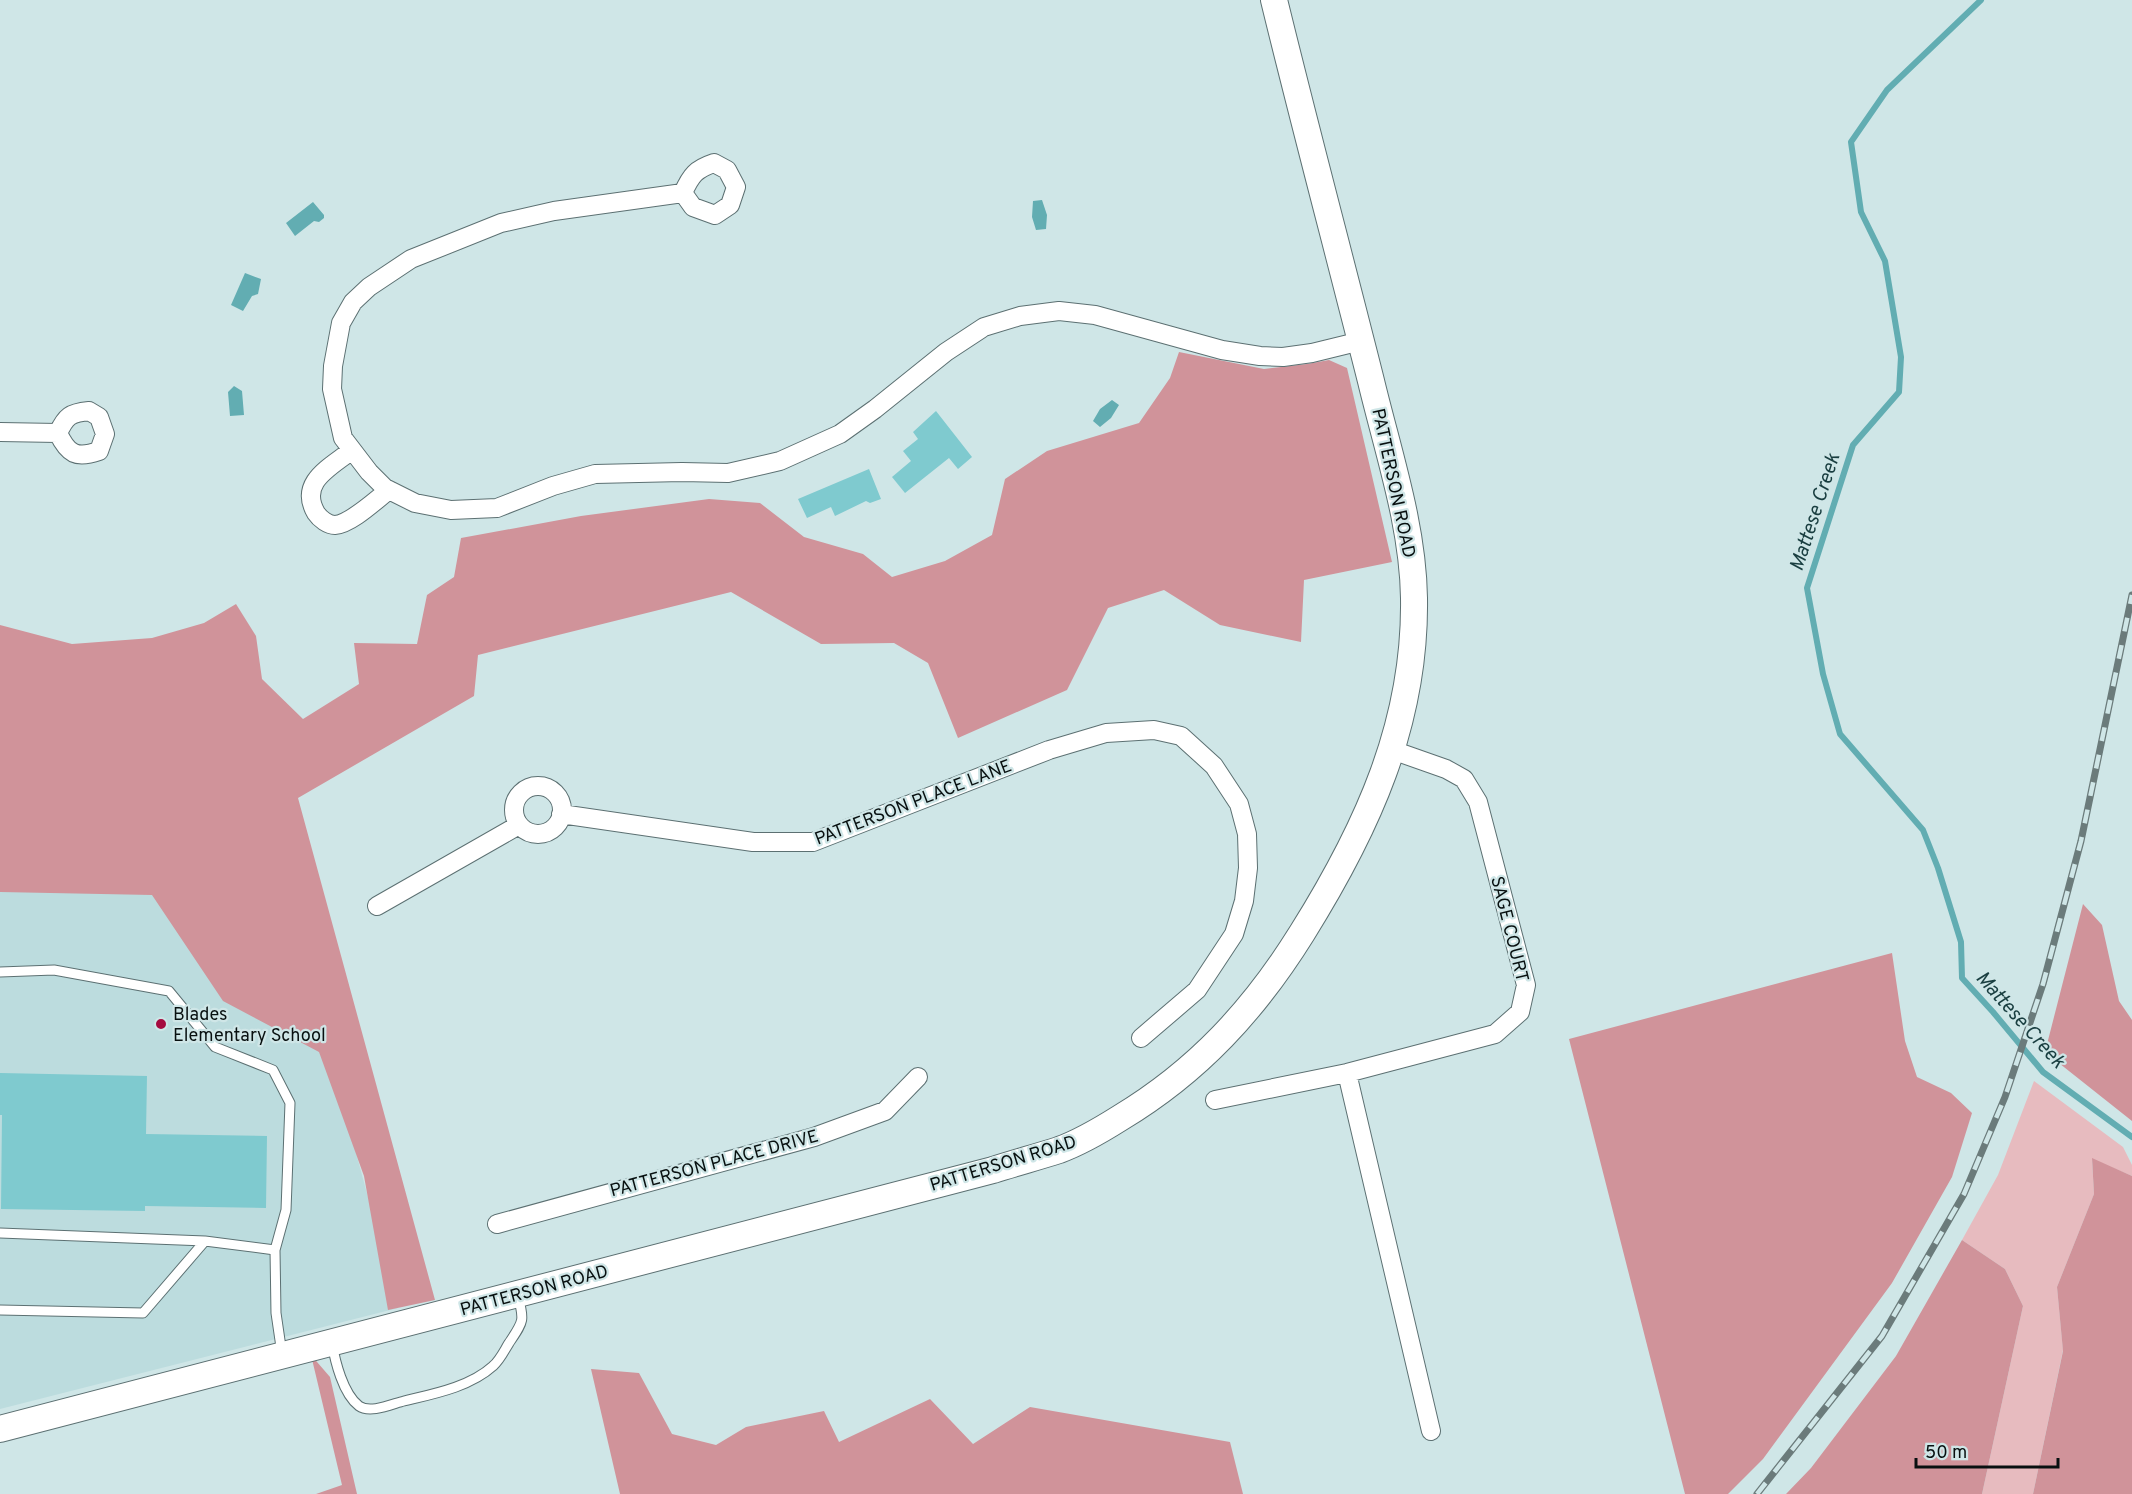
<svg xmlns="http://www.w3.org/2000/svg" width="2132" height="1494" font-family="Overpass,sans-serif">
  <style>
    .built { fill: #bcdcde }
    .green { fill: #e7bbbf }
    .forest { fill: #d0939a }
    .water { fill: #62adb2 }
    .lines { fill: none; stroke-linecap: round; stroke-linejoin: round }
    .stream { stroke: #62adb2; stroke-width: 6 }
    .building { fill: #7fcacf }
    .lane-casing { stroke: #5c7072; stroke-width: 11 }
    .street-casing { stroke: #5c7072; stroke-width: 20 }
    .secondary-casing { stroke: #5c7072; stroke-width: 28 }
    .lane { stroke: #fff; stroke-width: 9 }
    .street { stroke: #fff; stroke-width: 18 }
    .secondary { stroke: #fff; stroke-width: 26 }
    .rail-casing { stroke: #6b7b7b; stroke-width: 7 }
    .rail { stroke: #cfe6e7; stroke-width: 4.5; stroke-dasharray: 14; stroke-linecap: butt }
    .poi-dot { fill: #a50b3f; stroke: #cfe6e7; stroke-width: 2 }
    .labels { text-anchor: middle; stroke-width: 4.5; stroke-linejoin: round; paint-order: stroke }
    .street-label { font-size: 18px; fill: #081010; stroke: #cfe6e7 }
    .poi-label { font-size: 18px; fill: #081010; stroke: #cfe6e7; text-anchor: start }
    .water-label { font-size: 20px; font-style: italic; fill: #193e40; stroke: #cfe6e7 }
  </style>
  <rect width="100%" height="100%" fill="#cfe6e7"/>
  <path class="built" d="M229,684L398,1308L0,1409V740Z"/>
  <path class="green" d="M2034,1081L2123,1147L2132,1165V1176L2092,1159L2094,1194L2057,1287L2063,1350L2033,1494H1982L2023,1306L2005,1269L1962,1240L1998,1175Z"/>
  <path class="forest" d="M1179,352L1264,369L1307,364L1329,360L1347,368L1392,562L1304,580L1301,642L1220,625L1164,590L1108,608L1067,690L958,738L928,663L894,643L821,644L731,592L478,655L474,696L298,798L435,1300L388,1310L364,1176L319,1052L223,1001L152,895L0,892V625L72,644L152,638L204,623L236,604L256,636L262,679L303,719L359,684L354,643L417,644L427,595L454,577L461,538L581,516L709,499L760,503L804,537L863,554L892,577L945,561L992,535L1005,479L1047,451L1139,423L1170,378Z
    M2083,904L2102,925L2119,1001L2132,1020V1121L2045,1052Z
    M1892,953L1905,1041L1917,1077L1951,1093L1972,1113L1952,1177L1892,1283L1763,1459L1728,1494H1685L1569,1039Z
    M2092,1158L2132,1176V1494H2033L2063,1351L2057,1287L2094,1194Z
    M1962,1240L2005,1269L2023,1306L1982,1494H1786L1811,1468L1896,1356Z
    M311,1355L330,1377L357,1494H316L342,1485Z
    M591,1369L639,1373L672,1434L716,1445L746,1427L824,1411L839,1442L930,1399L973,1444L1030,1407L1230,1442L1243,1494H620Z"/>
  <path class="water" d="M1042,200L1047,215L1046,229L1036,230L1032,217L1033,201Z
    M313,202L324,215V218L319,222L314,221L295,236L286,223Z
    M245,273L261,279L258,294L252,296L243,311L231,305Z
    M234,386L242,391L244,415L230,416L228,392Z
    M1112,400L1119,405L1111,418L1100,427L1093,421L1100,409Z"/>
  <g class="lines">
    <path class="stream" d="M1981,0L1887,90L1851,142L1861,212L1885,261L1901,357L1899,392L1853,445L1807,588L1823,674L1840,734L1923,830L1938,868L1961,942L1962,978L1993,1012L2043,1072L2132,1137"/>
  </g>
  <path class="building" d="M936,411L972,457L958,469L949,458L905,493L892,477L911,461L903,451L918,439L913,432Z
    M869,469L881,499L870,503L866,501L835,516L831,507L807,518L798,499Z
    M0,1073L147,1076L146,1134L267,1136L266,1208L145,1206V1211L1,1209L2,1115H0Z"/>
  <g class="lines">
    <g class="lane-casing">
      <path id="lane" d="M0,972L54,970L169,991L215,1047L273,1070L290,1103L286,1210L275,1250
        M0,1233L205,1241L275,1250L276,1313L282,1354
        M0,1310L143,1313L205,1241
        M332,1343C335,1361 343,1394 359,1406C370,1414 392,1404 404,1401C433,1394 470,1387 493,1366C500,1360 504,1351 509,1343C523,1322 525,1321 518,1297"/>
    </g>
    <g class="street-casing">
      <path id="street" d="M683,193C691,175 696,169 714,163L727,170L736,187L730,205L715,215L693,207L683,193L554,211L501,223L411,259L369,287L353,302L341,323L333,366L332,389L343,438L369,472L385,488L415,503L451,510L497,508L553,486L595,474L682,472L728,473L780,461L840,434L875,409L946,352L984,327L1020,316L1059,311L1095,315L1222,350L1260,356L1283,357L1312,353L1361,341
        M89,411L99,417L105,434L99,451C76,459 68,454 58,433C66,416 70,413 89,411Z
        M0,432L58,433
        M352,450C331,467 298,482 316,513C320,519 328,525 335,525C351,524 377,499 389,490
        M514 810a24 24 0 1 1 48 0a24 24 0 1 1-48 0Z
        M561,814L753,842H813L1049,750L1106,733L1154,730L1181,736L1214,766L1239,804L1247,834L1248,868L1244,901L1234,934L1197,990L1141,1038
        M377,906L519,825
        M1347,1073L1431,1431
        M1215,1100L1347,1073L1495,1034L1520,1012L1526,985L1478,802L1464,779L1446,769L1392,750
        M497,1224L814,1137L885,1111L918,1077"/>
    </g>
    <g class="secondary-casing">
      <path id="secondary" d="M0,1429L993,1170C1015,1163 1037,1157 1059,1150C1081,1142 1101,1130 1120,1118C1198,1071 1254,1010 1302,933C1367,829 1416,723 1414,598C1413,525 1388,452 1371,381C1339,254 1305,127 1274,0"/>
    </g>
    <use href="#lane" class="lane"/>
    <use href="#street" class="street"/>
    <use href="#secondary" class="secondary"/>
    <g class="rail-casing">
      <path id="rail" d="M1757,1494L1882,1336L1964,1194L2005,1097L2043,984L2081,841L2132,595"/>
    </g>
    <use href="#rail" class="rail"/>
  </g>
  <circle class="poi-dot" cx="161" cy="1024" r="6"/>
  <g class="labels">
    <g class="street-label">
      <text transform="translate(1394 483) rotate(78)" y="6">PATTERSON ROAD</text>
      <text transform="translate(913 802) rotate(-21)" y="6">PATTERSON PLACE LANE</text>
      <text transform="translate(1510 929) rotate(76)" y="6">SAGE COURT</text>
      <text transform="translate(714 1163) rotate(-15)" y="6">PATTERSON PLACE DRIVE</text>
      <text transform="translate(1003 1163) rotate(-17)" y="6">PATTERSON ROAD</text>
      <text transform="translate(534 1290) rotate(-15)" y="6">PATTERSON ROAD</text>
    </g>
    <g class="poi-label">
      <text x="173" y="1020">Blades<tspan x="173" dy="21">Elementary School</tspan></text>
    </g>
    <g class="water-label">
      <text transform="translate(1814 512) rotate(-72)" y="7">Mattese Creek</text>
      <text transform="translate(2021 1019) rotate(48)" y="7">Mattese Creek</text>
    </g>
  </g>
  <path d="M1916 1458v9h142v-9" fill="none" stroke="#081010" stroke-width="3"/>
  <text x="1925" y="1458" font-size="18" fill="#081010" stroke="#cfe6e7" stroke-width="4.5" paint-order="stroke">50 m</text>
</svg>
